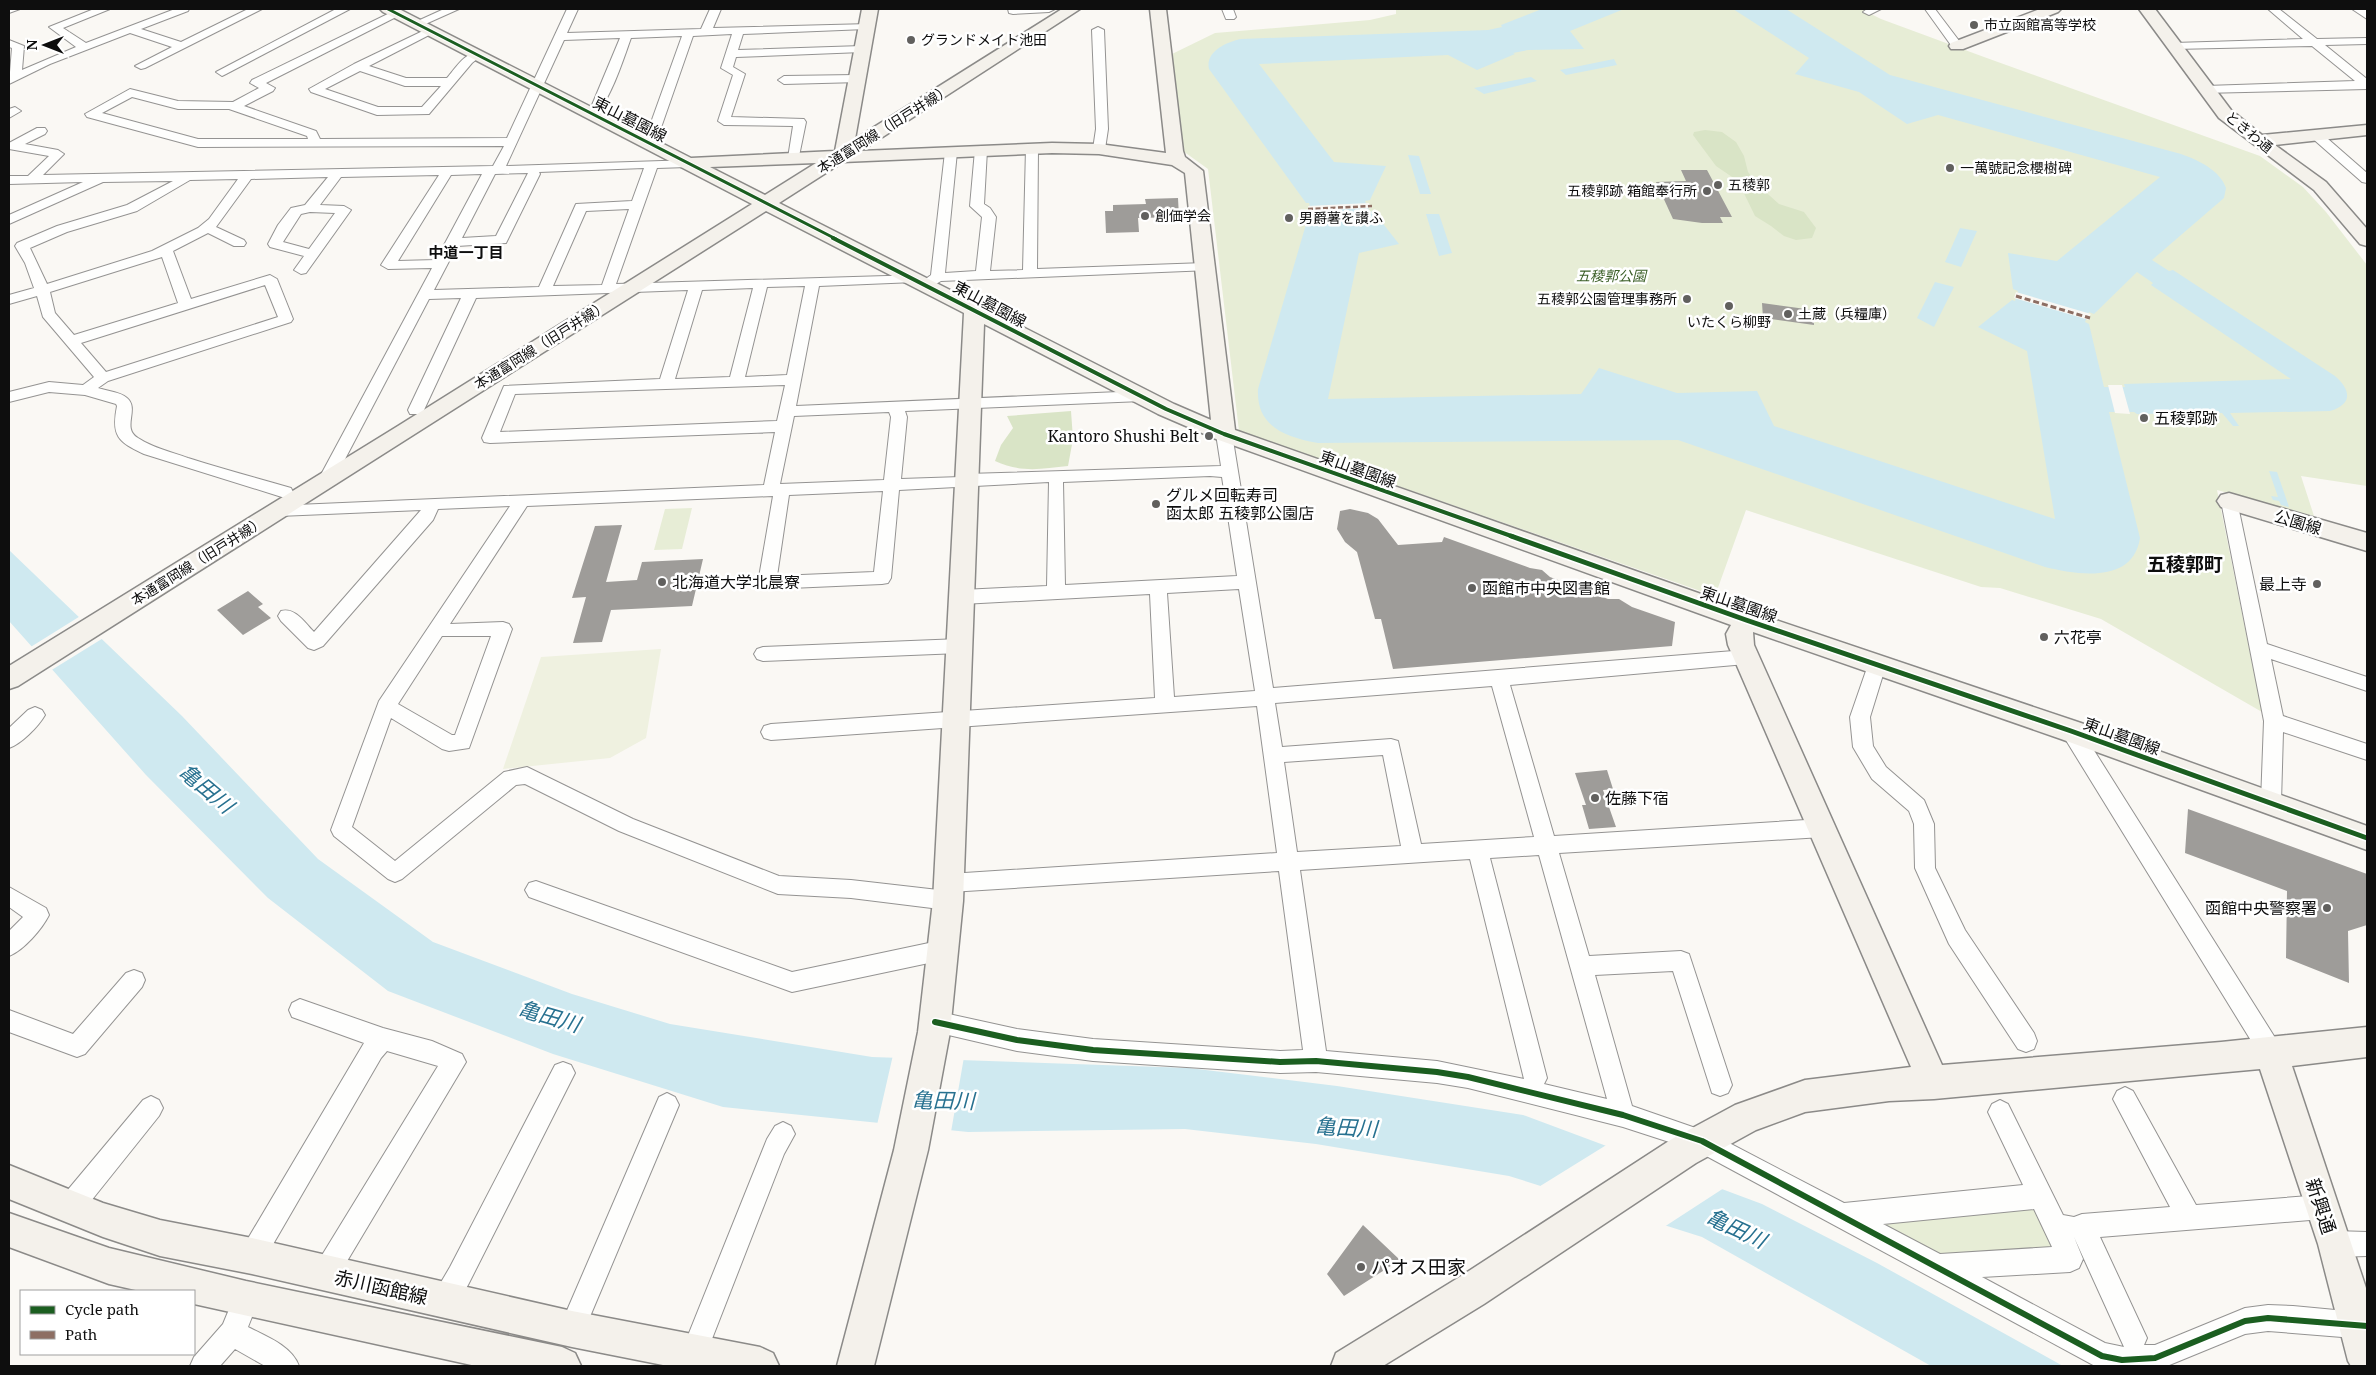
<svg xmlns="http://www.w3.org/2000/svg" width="2376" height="1375" font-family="'Noto Serif','Noto Sans JP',serif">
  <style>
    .green { fill: #e7edd6 }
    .forest { fill: #d9e4c6 }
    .pitch { fill: #eff1e0 }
    .water { fill: #cfe9f0; fill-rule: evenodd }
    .pier { fill: #faf8f4 }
    .building { fill: #9e9c99 }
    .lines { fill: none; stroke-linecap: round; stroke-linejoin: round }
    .street-casing { stroke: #949392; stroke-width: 2 }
    .secondary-casing { stroke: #8b8a88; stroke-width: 3 }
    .street { fill: #fefefd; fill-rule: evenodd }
    .secondary { fill: #f4f1eb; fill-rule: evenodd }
    .quiet-far1 { stroke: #8d6e63; stroke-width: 2.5; stroke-dasharray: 5 2.5; stroke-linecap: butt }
    .quiet { stroke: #8d6e63; stroke-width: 3; stroke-dasharray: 6 3; stroke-linecap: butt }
    .cycleway-far3-casing { stroke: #fff; stroke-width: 5 }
    .cycleway-far2-casing { stroke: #fff; stroke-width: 6 }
    .cycleway-far1-casing { stroke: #fff; stroke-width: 8 }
    .cycleway-casing { stroke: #fff; stroke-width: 9 }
    .cycleway-far3 { stroke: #1b5e20; stroke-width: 3 }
    .cycleway-far2 { stroke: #1b5e20; stroke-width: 4 }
    .cycleway-far1 { stroke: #1b5e20; stroke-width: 5 }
    .cycleway { stroke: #1b5e20; stroke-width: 6 }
    .poi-dot { fill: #61605e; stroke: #fff; stroke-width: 2 }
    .labels { text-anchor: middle; stroke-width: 5; stroke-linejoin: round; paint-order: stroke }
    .far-poi-label { font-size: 14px; fill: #0e0e0e; stroke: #fff; text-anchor: start }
    .far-street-label { font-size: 14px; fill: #0e0e0e; stroke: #fff }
    .far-park-label { font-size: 14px; font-style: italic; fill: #3a5e26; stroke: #fff }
    .far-neighbourhood-label { font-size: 15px; font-weight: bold; fill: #0e0e0e; stroke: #fff }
    .street-label { font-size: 16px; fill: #0e0e0e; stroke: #fff }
    .poi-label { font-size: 16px; fill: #0e0e0e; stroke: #fff; text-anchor: start }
    .quarter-label { font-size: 19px; font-weight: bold; fill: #0e0e0e; stroke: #fff }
    .near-street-label { font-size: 19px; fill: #0e0e0e; stroke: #fff }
    .near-poi-label { font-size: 19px; fill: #0e0e0e; stroke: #fff; text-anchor: start }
    .near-water-label { font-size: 21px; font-style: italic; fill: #277190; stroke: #fff }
  </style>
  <rect width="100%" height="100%" fill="#faf8f4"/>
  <path class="green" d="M1396,9H1861L1881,19L1984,57L2260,156L2303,187L2326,212L2367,265V486L2301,476L2314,516L2217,490L2262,712L2101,619L2000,588L1981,587L1746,510L1715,596L1239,431L1208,169L1183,151L1172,54L1215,33L1370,20L1396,14Z
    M692,508L682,549L654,550L665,509Z
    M2034,1204L2055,1251L1942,1259L1880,1221Z"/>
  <path class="forest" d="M1705,130L1722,132L1736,142L1744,156L1748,172L1760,187L1779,204L1804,212L1816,228L1812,238L1796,240L1784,236L1771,226L1755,216L1738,181L1716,166L1693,135L1694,132Z
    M1071,411L1073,439L1068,466C1041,469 1021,473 995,461L1001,445L1013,428L1007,416Z"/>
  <path class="pitch" d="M661,649L646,738L610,758L503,769L541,657Z"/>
  <path class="water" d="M1542,9H1624L1570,31L1584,49L1528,50L1513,53L1515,54L1477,70L1448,55L1259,64L1334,162L1386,166L1370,200L1365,201L1370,212L1373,211L1399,244L1359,253L1328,399L1581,394L1599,368L1677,393L1757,391L1774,426L2055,519L2027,351L1978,327L2012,300L2015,301L2018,291L2013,289L2008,253L2057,261L2160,177L1938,115L1907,124L1859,92L1795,74L1809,58L1733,9H1786L1890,75L2181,154C2198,160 2220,170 2226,188L2224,198L2152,260L2169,271L2173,270L2335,376C2351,390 2353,404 2330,411L2230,413L2239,426H2233L2222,413L2137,414L2134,412H2109L2140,538C2133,584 2078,575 2045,567L1678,440L1318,443C1286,437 1256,427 1258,389L1309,214H1312L1309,203H1306L1209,69C1205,52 1226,42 1241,39L1488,30L1502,27L1501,25ZM2137,272L2153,283L2151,285L2291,379L2124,384L2125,387H2104L2089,324L2085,322L2089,312L2094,314Z
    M1614,59L1617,65L1566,75L1560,70Z
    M1531,77L1537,81L1484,94L1474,88Z
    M1408,155L1419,156L1431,194H1420Z
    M1426,214H1439L1452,253L1439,256Z
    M1960,228L1977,231L1961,267L1945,262Z
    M1935,282L1954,287L1934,327L1917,318Z
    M2269,471L2277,472L2289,507L2281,505L2279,501L2273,500L2271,496L2278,497Z
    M9,550L182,716L318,859L433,942L572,994L670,1024L872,1057L1189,1068L1337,1086L1523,1115L1762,1204L1877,1263L2063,1366H1931L1702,1237L1509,1176L1316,1144L1185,1129L968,1132L723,1107L553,1054L388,991L268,898L146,775L9,621Z"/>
  <path class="pier" d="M1369,203L1371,208L1309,211L1308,206Z
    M2016,292L2091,314L2090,315L2089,320L2014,298Z
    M2108,385H2122L2130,414L2115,413Z
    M82,615L105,637L50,671L29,648Z
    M893,1055L964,1057L951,1132L877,1125Z
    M1608,1144L1724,1188L1664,1227L1537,1188Z"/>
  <path class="building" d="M1681,170H1707L1732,217H1720L1723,223H1702L1673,219L1656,182L1686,181Z
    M1178,198L1179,217L1138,218L1139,232L1106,233L1105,211H1113V205L1146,204L1145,199Z
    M1762,303L1813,310L1814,325L1763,318Z
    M1350,509L1368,513L1378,519L1398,545L1442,542L1444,537L1530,568L1542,570L1550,577L1608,599H1619L1632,607L1675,622L1672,646L1393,669L1381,619H1375L1357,552L1345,542L1337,529L1340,511Z
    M622,525L606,582L637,580L642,562L703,559L692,606L611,610L602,642L573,643L586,597L572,598L595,526Z
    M248,591L263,604L258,607L271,618L243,635L217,610Z
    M1607,770L1613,789L1603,790L1616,827L1589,829L1582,805H1586L1575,773Z
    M2188,809L2367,874V925L2348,931L2349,983L2286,958L2287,891L2185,853Z
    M1363,1225L1400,1260L1344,1296L1327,1274Z"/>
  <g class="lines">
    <g class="street-casing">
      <path id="street" d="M9,9H20L9,13Z
        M94,9H110L63,28L86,43L175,9H189L188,11L141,29L181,42L248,9H262L145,68L141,69L135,66L172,47L130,33L50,64L9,84L12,48L9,47V40L24,46L22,70L76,47L49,27Z
        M336,9H350L226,74L222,76L216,72Z
        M444,9H459L421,26H413L411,24Z
        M567,9H578L567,33L701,29L710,9H721L713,28L870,24L872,26L866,29L743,34L738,50L862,46L868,49L862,52L736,57L733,67L745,74L731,117L804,119L806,122L798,161H790L788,158L793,126L724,125L718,121L733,75L721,68L732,34L693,36L656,142L650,146L644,142L682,36L631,38C625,54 607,113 590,117L584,113L592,105L620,38L564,40L506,166L693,160L694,163L688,167L657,168L616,284L920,275L922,278L915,282L819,286L796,406L1142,391L1147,392L1150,396L1147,400L1142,401L905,411L907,417L901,479L961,477L967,474L1221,466L1216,434L1218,430H1230L1232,434L1273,688L1746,650L1753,652L1755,657L1753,662L1746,664L1510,685L1554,836L1822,819L1829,822L1832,828L1829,834L1822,837L1559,853L1589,956L1681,951L1689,954L1732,1085L1728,1093L1720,1096L1712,1093L1673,971L1595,975L1632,1106L1710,1133L1844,1203L2023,1185L1988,1112L1992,1104L2000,1100L2008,1104L2063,1215L2074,1217L2082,1214L2170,1207L2113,1099L2117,1091L2125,1087L2133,1091L2196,1205L2322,1195L2331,1198L2334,1207L2331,1216L2322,1219L2100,1237L2147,1338L2144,1345H2155L2245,1308L2268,1305L2293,1306L2367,1313V1339L2268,1331L2245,1334L2167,1366H2095L1697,1151L1623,1127L1468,1088L1437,1083L1316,1072L1280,1073L1093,1061L1017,1051L927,1030L924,1022L927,1014L935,1011L1017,1029L1093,1039L1280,1051L1303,1050L1279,871L950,892L955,894L959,901L955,908L948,910L851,898L778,894L619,831L525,784L516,785L402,879L395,882L388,879L334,836L331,830L379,701L510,506L438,509L433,520L323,646L314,650L308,648L281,621L278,616L281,611C295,607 305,623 314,632L421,510L279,516L273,514L271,510L273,506L764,485L775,432L490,443L484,442L482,438L504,386L660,379L688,290L476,298L424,410L422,414H410L408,410L461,298L429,299L333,482L331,486H319L317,482L432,268L388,269L381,265L439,175L341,177L320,205L344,206L351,210L306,273L301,274L294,270L304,256L270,247L268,244L278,225L291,208L305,205L328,177L251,179L216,227L244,240L246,243L244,246H234L208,233L173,251L191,299L270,275L277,279L293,319L291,322L108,381L98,388C107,391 121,392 127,398C140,409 121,428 138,438C153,448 172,452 188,458C222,469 257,478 291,488L293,492L291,496L285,498L144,454C118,442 111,436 117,406L116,404L85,395L49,392L9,402V392L49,382L83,385L94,377L43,317L37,296L9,304V295L34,288L25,263L15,246L17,243L57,226L127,205L173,181L103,182L9,224V215L83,182L9,184V176H28L49,156L9,149V143L37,128H45L47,131L45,134L25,144L58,150L64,154L43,175L493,166L504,146L198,147L87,117L85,114L130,89L178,101L233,102L259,88L250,83L252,80L396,10L402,13L400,15L266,83L275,88L273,91L244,106L316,131L320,139L507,138ZM132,97L178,109H229L307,136L308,139H198L102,113ZM644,168L632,201L576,204L539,287L434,290L457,246L506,243L540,174L539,172ZM528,173L496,236L462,238L495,174ZM482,174L436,260L398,261L451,175ZM238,179L209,219L198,228L152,251L47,284L30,248L67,232L137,211L190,180ZM629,209L602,285L553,286L586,211ZM310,212L335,213L309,249L283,242L301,214ZM162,257L178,303L74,335L55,313L50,292ZM265,285L278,317L106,372L81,343ZM805,286L787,375L745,377L767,287ZM753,288L730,377L675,379L702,290ZM785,385L777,421L500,432L515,394ZM889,412L891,417L884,480L780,484L794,416ZM1210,476L1222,477L1237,576L1065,585L1063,482ZM1049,482L1047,586L962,590L956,592L953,597L956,602L962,604L1150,594L1155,698L771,724L764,726L761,732L764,738L771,740L1257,706L1277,853L949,874L942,876L939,883L942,890L947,891L851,880L779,876L633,819L527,767L504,772L395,861L352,827L391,718L442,749L449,751L469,748L512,629L509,624L503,622L450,624L527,506L773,496L758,583L761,588L767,589L882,584L888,583L891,578L899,490ZM883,491L874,572L777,576L789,495ZM1239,589L1255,691L1174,697L1167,593ZM442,636H491L455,735H452L398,704ZM1492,686L1534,837L1421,844L1398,741L1391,739L1282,747L1275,703ZM1383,755L1401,846L1297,852L1284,762ZM1539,855L1607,1099L1544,1084L1547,1078L1490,858ZM1470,859L1524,1079L1437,1061L1326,1051L1300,870ZM2034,1209L2052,1247L1940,1254L1883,1224ZM2074,1237L2124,1347L2105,1343L1982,1277L2070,1272L2079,1268L2083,1259Z
        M1008,9H1055L1049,12L1013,14L1009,13Z
        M1222,9H1233L1236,17L1234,19H1226Z
        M1867,9H1881L1869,15L1863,12Z
        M1925,9H1935L1963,46L1961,48H1953Z
        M2268,9H2279L2317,39L2367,38V44L2325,45L2367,79V89L2202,93L2200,90L2202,87L2206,86L2355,81L2312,46L2174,49L2168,46L2174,43L2303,39Z
        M2352,9H2365L2367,11V19Z
        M1098,27L1104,30L1108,129L1105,149L1099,153L1093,149L1096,129L1092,30Z
        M429,28L435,31L433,33L369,66L406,78H447C455,69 466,50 480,53L482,55L472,63L429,114L377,115L311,92L309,89L354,64ZM360,71L405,86H441L422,107H378L325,89Z
        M856,75L862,79L860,82L784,84L778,80L784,76Z
        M15,107L21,111L9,118V109Z
        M2316,131L2320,132L2367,173V183L2362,182L2312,138L2310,135L2312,132Z
        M1032,144L1038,148L1037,269L1205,263L1212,267L1210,270L941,281L931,287H921L919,284L931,275L945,152L951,148L957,152L945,273L976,271L982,217L970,206L975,150L981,146L987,150L984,204L990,208L996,217L990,271L1023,270L1026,148Z
        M2229,495L2235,497L2237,501L2267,644L2367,677V691L2271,659L2283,716L2367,744V760L2283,732L2281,802L2278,808L2271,810L2264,808L2261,802L2264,721L2221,501L2223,497Z
        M960,639L966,641L969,646L966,651L960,653L763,661L757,659L754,654L757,649L763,647Z
        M1877,658L1884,660L1886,665L1870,717L1873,746L1886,767L1924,800L1934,824L1935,868L1965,930L2034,1033L2037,1041L2034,1049L2026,1052L2018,1049L1949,944L1915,868L1914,824L1909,811L1872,779L1853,747L1850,717L1868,665L1870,660Z
        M35,707L42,710L45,715C38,727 21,744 9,748V728L28,710Z
        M2071,723L2078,725L2279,1044L2282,1052L2279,1060L2271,1063L2263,1060L2064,737L2061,731L2064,725Z
        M536,881L792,972L943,940L951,943L954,950L951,957L943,960L792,992L529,897L525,890L529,883Z
        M9,887L46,908L49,915C42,929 24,950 9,956V931L23,917L9,907Z
        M134,970L142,973L145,980L142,987L85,1054L77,1057L9,1032V1010L73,1034L126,973Z
        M300,999L383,1028L432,1041L462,1054L466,1062L334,1283L325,1287L316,1283L312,1274L316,1265L438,1066L387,1051L381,1058L261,1265L252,1269L243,1265L239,1256L243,1247L364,1043L292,1017L289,1010L292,1003Z
        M563,1062L571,1065L575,1073L468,1285L452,1310L443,1314L434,1310L430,1301L450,1267L555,1065Z
        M667,1093L675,1097L679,1105L581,1338L572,1342L563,1338L559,1329L659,1097Z
        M151,1096L159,1100L163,1108L159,1116L79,1216L70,1219L61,1216L58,1207L61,1198L143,1100Z
        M783,1122L791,1126L795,1134L784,1154L703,1362L694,1366L685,1362L681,1353L767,1139L775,1126Z
        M2334,1231L2367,1232V1256L2334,1257L2325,1253L2321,1244L2325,1235Z
        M246,1286L255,1290L259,1299L248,1327C266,1336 292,1346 299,1366H265L235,1349L220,1366H190L194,1357L223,1324L237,1290Z"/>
    </g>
    <g class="secondary-casing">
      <path id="secondary" d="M380,9H399L691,158L835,151L862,9H878L855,139L1062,9H1080L861,151L1052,143L1099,144L1166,153L1150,9H1166L1183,151L1185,157L1203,171L1235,430L1755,613L2081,723L2367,826V850L2061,739L1753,632L1754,645L1942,1065L2221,1042L2367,1027V1057L2292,1066L2367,1291V1366H2351L2348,1361L2318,1244L2260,1069L1934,1099L1889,1101L1805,1112L1756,1130L1696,1163L1484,1304L1383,1366H1331L1336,1353L1458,1278L1672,1139L1735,1105L1805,1080L1911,1067L1728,645L1726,634L1731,625L1216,439L1158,414L984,324L963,901L950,1032L928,1150L874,1366H837L894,1150L918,1032L933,901L964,313L766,211L18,686L9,689V666L398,426L752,204L383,12ZM1052,153L1099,154L1172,165L1185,173L1211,420L1174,404L779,203L843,162ZM816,163L765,195L710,167Z
        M2040,9H2061L2058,12L1963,49H1951L1949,46L1951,43Z
        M2139,9H2155L2231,110L2262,135L2367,125V135L2275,145L2326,182L2367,229V246L2360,244L2314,190L2219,118Z
        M2229,493L2367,533V551L2221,507L2217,501L2221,495Z
        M9,1165L103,1203L160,1220L252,1238L572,1311L760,1347L773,1353L779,1366H668L572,1347L252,1274L160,1256L103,1237L9,1199Z
        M9,1213L109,1248L246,1281L562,1347L575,1353L581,1366H476L194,1304V1291H140L109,1284L9,1247Z"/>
    </g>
    <use href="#street" class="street"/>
    <use href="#secondary" class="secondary"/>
    <path class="quiet-far1" d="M1308,209L1372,206"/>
    <path class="quiet" d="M2016,296L2090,318"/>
    <g class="cycleway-far3-casing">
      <path id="cycleway-far3" d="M388,9L836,239"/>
    </g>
    <g class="cycleway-far2-casing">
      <path id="cycleway-far2" d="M833,238L1166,409L1224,434L1514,537"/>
    </g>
    <g class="cycleway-far1-casing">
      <path id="cycleway-far1" d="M1511,536L1746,620L2071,731L2367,838"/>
    </g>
    <g class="cycleway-casing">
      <path id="cycleway" d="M935,1022L1017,1040L1093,1050L1280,1062L1316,1061L1437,1072L1468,1077L1623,1115L1702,1141L2102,1356L2122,1360L2155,1358L2245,1321L2268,1318L2367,1326"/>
    </g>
    <use href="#cycleway-far3" class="cycleway-far3"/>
    <use href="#cycleway-far2" class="cycleway-far2"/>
    <use href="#cycleway-far1" class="cycleway-far1"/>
    <use href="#cycleway" class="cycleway"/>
  </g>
  <g class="poi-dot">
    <circle cx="1974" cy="25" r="5"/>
    <circle cx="911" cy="40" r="5"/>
    <circle cx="1950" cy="168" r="5"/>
    <circle cx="1718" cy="185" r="5"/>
    <circle cx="1707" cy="191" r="5"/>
    <circle cx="1145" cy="216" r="5"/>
    <circle cx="1289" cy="218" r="5"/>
    <circle cx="1687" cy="299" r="5"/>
    <circle cx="1729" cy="306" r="5"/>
    <circle cx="1788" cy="314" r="5"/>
    <circle cx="2144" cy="418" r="5"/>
    <circle cx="1209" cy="436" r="5"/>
    <circle cx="1156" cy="504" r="5"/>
    <circle cx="662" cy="582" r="5"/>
    <circle cx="2317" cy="584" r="5"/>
    <circle cx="1472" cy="588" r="5"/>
    <circle cx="2044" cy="637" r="5"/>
    <circle cx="1595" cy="798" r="5"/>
    <circle cx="2327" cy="908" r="5"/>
    <circle cx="1361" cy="1267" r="5"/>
  </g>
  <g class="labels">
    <g class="far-poi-label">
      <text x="1984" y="30">市立函館高等学校</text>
      <text x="921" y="45">グランドメイト池田</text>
      <text x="1960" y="173">一萬號記念櫻樹碑</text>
      <text x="1728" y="190">五稜郭</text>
      <text x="1697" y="196" text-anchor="end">五稜郭跡 箱館奉行所</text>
      <text x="1155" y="221">創価学会</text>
      <text x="1299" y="223">男爵薯を讃ふ</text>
      <text x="1677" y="304" text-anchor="end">五稜郭公園管理事務所</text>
      <text x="1798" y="319">土蔵（兵糧庫）</text>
      <text x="1729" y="327" text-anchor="middle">いたくら柳野</text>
    </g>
    <g class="far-street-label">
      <text transform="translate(884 129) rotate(-32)" y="5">本通富岡線（旧戸井線）</text>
      <text transform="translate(2249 132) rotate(39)" y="5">ときわ通</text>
      <text transform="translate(541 345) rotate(-32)" y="5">本通富岡線（旧戸井線）</text>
      <text transform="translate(198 561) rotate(-32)" y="5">本通富岡線（旧戸井線）</text>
    </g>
    <g class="far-park-label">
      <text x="1611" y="281">五稜郭公園</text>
    </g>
    <g class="far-neighbourhood-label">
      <text x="466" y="258">中道一丁目</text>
    </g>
    <g class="street-label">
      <text transform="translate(630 119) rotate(27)" y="6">東山墓園線</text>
      <text transform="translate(990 304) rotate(28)" y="6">東山墓園線</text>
      <text transform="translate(1358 469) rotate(20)" y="6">東山墓園線</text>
      <text transform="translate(2298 522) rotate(17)" y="6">公園線</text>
      <text transform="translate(1739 604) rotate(19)" y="6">東山墓園線</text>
      <text transform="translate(2122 736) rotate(20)" y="6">東山墓園線</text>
    </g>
    <g class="poi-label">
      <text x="2154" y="424">五稜郭跡</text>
      <text x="1199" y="442" text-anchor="end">Kantoro Shushi Belt</text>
      <text x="1166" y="501">グルメ回転寿司<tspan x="1166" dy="18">函太郎 五稜郭公園店</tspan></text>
      <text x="672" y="588">北海道大学北晨寮</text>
      <text x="2307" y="590" text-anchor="end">最上寺</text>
      <text x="1482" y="594">函館市中央図書館</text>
      <text x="2054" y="643">六花亭</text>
      <text x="1605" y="804">佐藤下宿</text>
      <text x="2317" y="914" text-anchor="end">函館中央警察署</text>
    </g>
    <g class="quarter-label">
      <text x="2185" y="571">五稜郭町</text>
    </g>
    <g class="near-street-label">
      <text transform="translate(2321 1206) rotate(72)" y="7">新興通</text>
      <text transform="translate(381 1287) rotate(13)" y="7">赤川函館線</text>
    </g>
    <g class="near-poi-label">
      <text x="1371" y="1274">パオス田家</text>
    </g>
    <g class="near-water-label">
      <text transform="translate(206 789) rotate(40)" y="7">亀田川</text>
      <text transform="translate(549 1017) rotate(16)" y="7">亀田川</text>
      <text transform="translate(943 1101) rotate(1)" y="7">亀田川</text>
      <text transform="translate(1346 1128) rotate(3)" y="7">亀田川</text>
      <text transform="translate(1736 1229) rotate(25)" y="7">亀田川</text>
    </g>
  </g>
  <rect width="2376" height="1375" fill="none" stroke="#0e0e0e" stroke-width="20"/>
  <rect x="20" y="1290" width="175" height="65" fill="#ffffff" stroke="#9f9f9f"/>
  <rect x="30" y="1306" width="25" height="8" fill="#1b5e20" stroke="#9f9f9f"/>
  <text x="65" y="1315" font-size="15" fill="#0e0e0e">Cycle path</text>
  <rect x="30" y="1331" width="25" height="8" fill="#8d6e63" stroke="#9f9f9f"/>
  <text x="65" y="1340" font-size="15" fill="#0e0e0e">Path</text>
  <g transform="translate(45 45) rotate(270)" stroke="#ffffff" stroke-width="4" paint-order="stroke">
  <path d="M0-4L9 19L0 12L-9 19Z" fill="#0e0e0e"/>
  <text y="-8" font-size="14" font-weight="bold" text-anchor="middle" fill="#0e0e0e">N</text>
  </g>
</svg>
